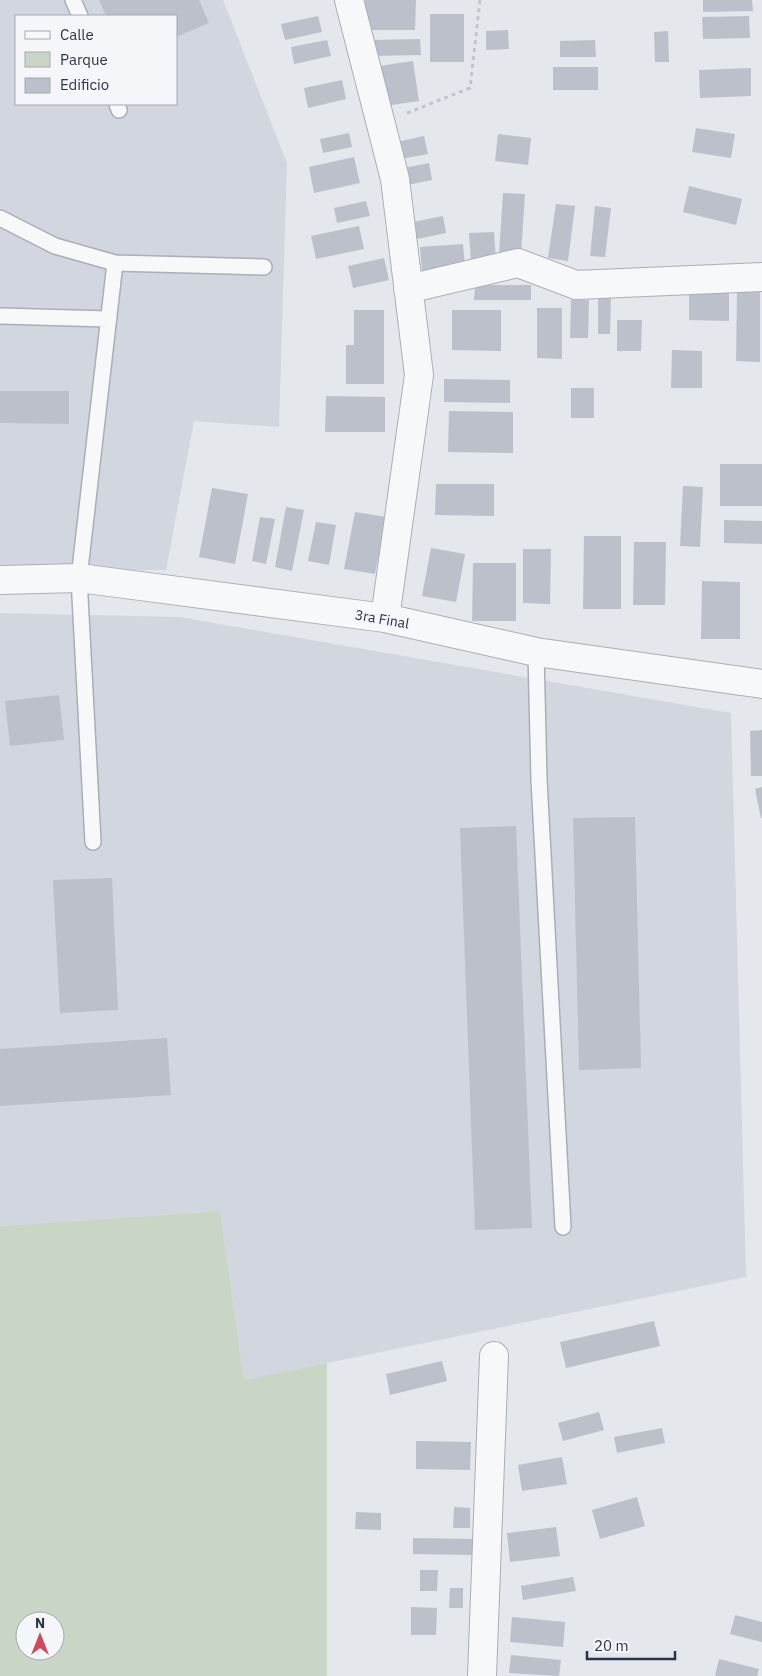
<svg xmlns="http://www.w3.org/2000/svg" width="762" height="1676" font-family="'IBM Plex Sans',sans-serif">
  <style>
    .built { fill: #d2d6de; fill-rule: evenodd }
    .green { fill: #c9d6c5; fill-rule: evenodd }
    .building { fill: #bbc0ca }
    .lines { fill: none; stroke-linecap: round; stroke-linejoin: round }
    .service-casing { stroke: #a9aeb7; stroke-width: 18 }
    .minor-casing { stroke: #a9aeb7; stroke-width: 30 }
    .path { stroke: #c2c5cb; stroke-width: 3; stroke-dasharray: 4 4; stroke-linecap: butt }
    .service { stroke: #f7f8fa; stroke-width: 15 }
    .minor { stroke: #f7f8fa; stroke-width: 28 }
    .labels { text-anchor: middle; stroke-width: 4.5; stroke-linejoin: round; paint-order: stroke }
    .street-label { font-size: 14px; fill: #2b3445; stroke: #f4f6f9 }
  </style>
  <rect width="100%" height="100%" fill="#e4e7ec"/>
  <path class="built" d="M0,0H223L287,163L279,427L194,421L166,570L0,571ZM16,16H176V104H16Z
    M0,613L180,617L731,713L746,1277L244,1380L220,1211L0,1226Z"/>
  <path class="green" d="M220,1211L244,1380L327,1363V1676H0V1226ZM25,1621H55V1651H25Z"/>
  <path class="building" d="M99,0H199L209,23L176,37V16H106Z
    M365,0H416L415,30H365Z
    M703,0H752L753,11L703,12Z
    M430,14H464V62H430Z
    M318,16L322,32L285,40L281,24Z
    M749,16L750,38L703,39L702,17Z
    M508,30L509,49L486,50V31Z
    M668,31L669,62H655L654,32Z
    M420,39L421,55L373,56L372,40Z
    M327,40L331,56L294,64L291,47Z
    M595,40L596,57H560V41Z
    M413,61L419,101L384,106L379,66Z
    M553,67H598V90H553Z
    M751,68V96L700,98L699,70Z
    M342,80L346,99L308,108L304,88Z
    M696,128L735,134L731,158L692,152Z
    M349,133L352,147L323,153L320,139Z
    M498,134L531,138L528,165L495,161Z
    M424,136L428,154L401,159L397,142Z
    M354,157L360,183L314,193L309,167Z
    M429,163L432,180L407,185L403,168Z
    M689,186L742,199L736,225L683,212Z
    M503,193L525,194L521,255L499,254Z
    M366,201L370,216L337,223L334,208Z
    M556,204L575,206L568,261L548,258Z
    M595,206L611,208L605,257L590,256Z
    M443,216L446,233L417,239L413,222Z
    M359,226L364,249L316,259L311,236Z
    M494,232L496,260L471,262L469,233Z
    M463,244L465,267L422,270L420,247Z
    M384,258L389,280L353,288L348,266Z
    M475,285H531V300H474Z
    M689,288H729V321L689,320Z
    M737,289H760V362L736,361Z
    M598,296L611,297L610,334H598Z
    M571,300H589L588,338H570Z
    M537,308H562V359L537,358Z
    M354,310H384V384H346V345H354Z
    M452,310H501V351L452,350Z
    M617,320H642L641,351H617Z
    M672,350L702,351V388H671Z
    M444,379L510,380V403L444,402Z
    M571,388H594V418H571Z
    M0,391H69V424L0,423Z
    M326,396L385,397V432H325Z
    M449,411L513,412V453L448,452Z
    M720,464H762V506H720Z
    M436,484H494V516L435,515Z
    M683,486L703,487L700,547L680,546Z
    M212,488L248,494L235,564L199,557Z
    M286,507L304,510L292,571L275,567Z
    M355,512L386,517L375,574L344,569Z
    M260,517L275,519L266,564L252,561Z
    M724,520L762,521V544L724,543Z
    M316,522L336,525L329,565L308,561Z
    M584,536H621V609H583Z
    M634,542H666L665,605H633Z
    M431,548L465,554L456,602L422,596Z
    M523,549H551L550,604L523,603Z
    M473,563H516V621H472Z
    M702,581L740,582V639H701Z
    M59,695L64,740L10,746L5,701Z
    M762,730V776H751L750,731Z
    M762,787V818H761L755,789Z
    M635,817L641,1068L579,1070L573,818Z
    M516,826L532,1228L475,1230L460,828Z
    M112,878L118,1010L60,1013L53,880Z
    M167,1038L171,1095L0,1106V1049Z
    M654,1321L660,1346L566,1368L560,1342Z
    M442,1361L447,1381L390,1395L386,1374Z
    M599,1412L604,1430L563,1441L558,1423Z
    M662,1428L665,1443L617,1453L614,1437Z
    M416,1441L471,1442L470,1470L416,1469Z
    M562,1457L567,1484L522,1491L518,1465Z
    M637,1497L645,1526L600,1539L592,1510Z
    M454,1507L470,1508V1528H453Z
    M356,1512L381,1513V1530L355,1529Z
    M556,1527L560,1556L510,1562L507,1533Z
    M413,1538L474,1539L473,1555L413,1554Z
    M420,1570H438L437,1591H420Z
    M573,1577L576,1591L523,1600L521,1586Z
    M450,1588H463V1608H449Z
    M411,1607L437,1608L436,1635H411Z
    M735,1615L762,1622V1642L730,1634Z
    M512,1617L565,1622L563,1647L510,1642Z
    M511,1655L561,1660L559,1676L509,1673Z
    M719,1659L759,1669L757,1676H715Z"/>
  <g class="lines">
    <g class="service-casing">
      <path id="service" d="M73,0L80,16
        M117,104L119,110
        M0,218L55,246L115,263L264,267
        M0,316L109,319
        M536,652L539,780L563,1227
        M93,842L79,578L115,263"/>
    </g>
    <g class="minor-casing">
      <path id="minor" d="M349,0L395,179L419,375L385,618
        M408,289L518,263L576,285L762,277
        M0,580L79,578L385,618L536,652L762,684
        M482,1676L494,1356"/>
    </g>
    <path class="path" d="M407,113L470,88L480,0"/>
    <use href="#service" class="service"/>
    <use href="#minor" class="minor"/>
  </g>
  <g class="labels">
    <g class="street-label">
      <text transform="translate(382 619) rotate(10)" y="5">3ra Final</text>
    </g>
  </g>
  <rect x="15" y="15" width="162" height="90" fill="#f4f6f9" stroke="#a4a8b1"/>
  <rect x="25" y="31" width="25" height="8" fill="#f7f8fa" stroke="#a4a8b1"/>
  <text x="60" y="40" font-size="15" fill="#2b3445">Calle</text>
  <rect x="25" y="52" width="25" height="15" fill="#c9d6c5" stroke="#a4a8b1"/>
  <text x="60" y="65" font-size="15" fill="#2b3445">Parque</text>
  <rect x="25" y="78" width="25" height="15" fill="#bbc0ca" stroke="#a4a8b1"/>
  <text x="60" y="90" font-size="15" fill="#2b3445">Edificio</text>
  <g transform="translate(40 1636)"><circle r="24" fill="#f4f6f9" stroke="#a4a8b1"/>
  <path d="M0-4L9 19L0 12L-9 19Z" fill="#d1495b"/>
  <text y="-8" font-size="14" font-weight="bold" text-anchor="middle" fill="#2b3445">N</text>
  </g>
  <path d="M587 1651v8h88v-8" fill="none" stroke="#2b3445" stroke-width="2.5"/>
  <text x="594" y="1651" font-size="15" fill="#2b3445" stroke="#f4f6f9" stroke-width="4" paint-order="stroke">20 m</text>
</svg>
